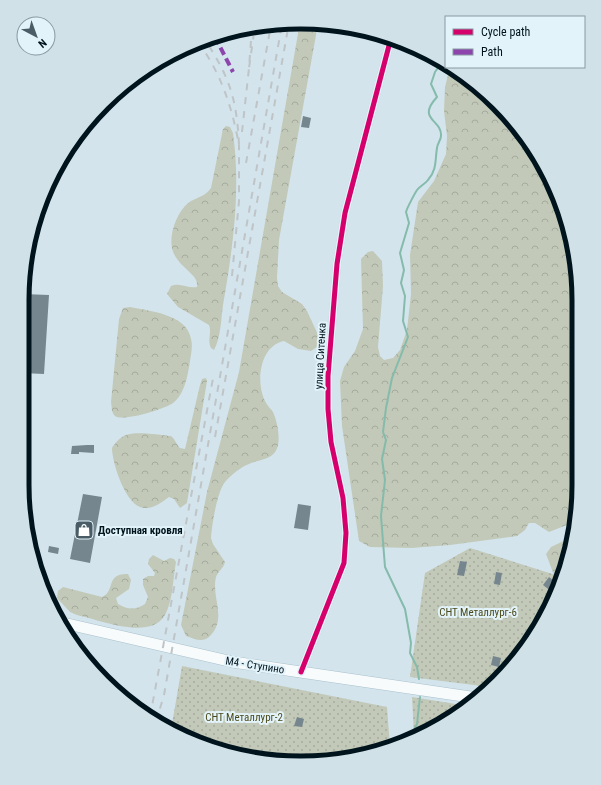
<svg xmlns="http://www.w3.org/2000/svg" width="601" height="785" font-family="'Roboto Condensed',sans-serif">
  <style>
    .forest { fill: url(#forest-crowns) }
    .garden { fill: url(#garden-dots) }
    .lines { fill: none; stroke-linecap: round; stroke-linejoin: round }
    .stream { stroke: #85bbab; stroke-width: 2 }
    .building { fill: #76868e }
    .minor-casing { stroke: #a9c1cc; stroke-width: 8 }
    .primary-casing { stroke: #a9c1cc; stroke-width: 12 }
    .minor { stroke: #f8fbfc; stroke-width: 7 }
    .primary { stroke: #f8fbfc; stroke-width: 11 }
    .rail { stroke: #bfc4c7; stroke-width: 2; stroke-dasharray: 7 7; stroke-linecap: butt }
    .quiet { stroke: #8e44ad; stroke-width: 4; stroke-dasharray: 8 4; stroke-linecap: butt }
    .cycleway-casing { stroke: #e3f3fa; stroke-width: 8 }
    .cycleway { stroke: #d6006c; stroke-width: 5 }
    .labels { text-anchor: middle; stroke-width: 4; stroke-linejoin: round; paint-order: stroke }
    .street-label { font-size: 11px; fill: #00141e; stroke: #e3f3fa }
    .poi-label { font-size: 11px; font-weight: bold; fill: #00141e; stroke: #e3f3fa; text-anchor: start }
    .park-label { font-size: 11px; fill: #4b4a1a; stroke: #e3f3fa }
    .rim { fill: none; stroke: #00141e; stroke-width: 5 }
  </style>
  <defs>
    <pattern id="forest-crowns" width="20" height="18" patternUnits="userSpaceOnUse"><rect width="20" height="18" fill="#c2c9b8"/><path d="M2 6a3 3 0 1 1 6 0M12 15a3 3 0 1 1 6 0" fill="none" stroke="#a5ac9e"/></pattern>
    <pattern id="garden-dots" width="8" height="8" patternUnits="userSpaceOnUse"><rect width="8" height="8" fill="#c2c9b8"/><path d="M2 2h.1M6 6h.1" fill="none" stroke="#a5ac9e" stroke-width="1.8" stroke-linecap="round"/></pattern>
  </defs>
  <rect width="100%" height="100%" fill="#d3e4ed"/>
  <path class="forest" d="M300,22L318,24L279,240L277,278L278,286L282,292L302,304L307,311L320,339L317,347L311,351L298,349L284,341C260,346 256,380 264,399C266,404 270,408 273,412C277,421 280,435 278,445C275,460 260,459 249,464C241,467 231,475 225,482C217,492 212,524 211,538L213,544L225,562C224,568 218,571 216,577C211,597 227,617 211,635C203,644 195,639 186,636L181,625L207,492L239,372Z
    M450,67L455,69L498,104L532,146L564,211L577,264V521L549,532L535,523H529L525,530L517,536L450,545L411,548L370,547L359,541L342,426L340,381L344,367L355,351L363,329L361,259L368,252L373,251L382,261L383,286L378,347L380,356L384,360L393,358L400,350L407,330L411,294L410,255L418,202L434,181L446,154L447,136L444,111L445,87Z
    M226,126L230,127L233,133C241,191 233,247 223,305C221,319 221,337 214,350L211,348C207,340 212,333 209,325L178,307L167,294L171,286C180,282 188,289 197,287C200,274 176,267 172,248C169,233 178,209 191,201C200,196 204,197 211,188L223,129Z
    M130,307C149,311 187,314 191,339C193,346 191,354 190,361C188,374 185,394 173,403C165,409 123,422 115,416C111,412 112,407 111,402L119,319L123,308Z
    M206,378L207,381L187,503L180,508L174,499L169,497C162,502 154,509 144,508C126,507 112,463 112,448C115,443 120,437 126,435C136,431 159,435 171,436C175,439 176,444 180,448L185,449L200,385L202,379Z
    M572,537L562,577L554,575L546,554L551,547Z
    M153,555L164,561L170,558L174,559L176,562C173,578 173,601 165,615C150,641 100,620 77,615L70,612L57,598L58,591L63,587L102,597C116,591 105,573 128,574L131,580L129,589L116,598L118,604C129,610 135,610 145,604L148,597L143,585V579L148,576H154L155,573L148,564L149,559Z"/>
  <path class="garden" d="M470,548L562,577C551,617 523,650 497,682L490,687L410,677L425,573Z
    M182,666L387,707L390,746L373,753L301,763L229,754L171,730Z
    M412,697L468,706L455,716L414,735Z"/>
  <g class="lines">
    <path class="stream" d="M419,679L417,667L410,653L411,643L405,609L385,567L381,516L385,480L382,459L386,440L383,432L386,408L392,378L408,337L403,321L405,296L401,283L404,270L400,253L409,223L406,212C407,208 415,193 417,190C420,186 425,184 428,180C437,170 435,160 437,148C437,144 441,140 441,136C442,119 416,120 437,97L431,84L435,72L442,62
      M411,736L417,724L420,697"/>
  </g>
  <path class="building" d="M303,116L311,118L309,128L301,127Z
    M23,294L49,295L44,374L22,373Z
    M87,445H94V453L79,452V454H71L72,446Z
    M83,494L102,497L90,563L70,559Z
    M298,504L311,506L308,530L294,528Z
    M49,546L59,548L58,554L48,552Z
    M460,561L467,562L464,576L457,575Z
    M496,572L502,573L500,585L494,584Z
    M549,577L558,584L552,592L543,585Z
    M493,656L501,658L499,667L491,665Z
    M297,717L304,719L302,727L294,726Z
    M184,731L204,736L202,742L183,735Z"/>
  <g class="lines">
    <g class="minor-casing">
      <path id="minor" d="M301,672L344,563L346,533L343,498L331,442L328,409V376L337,264L345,213L391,38"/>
    </g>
    <g class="primary-casing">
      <path id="primary" d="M59,622L233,662L477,698"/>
    </g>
    <use href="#minor" class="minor"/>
    <use href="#primary" class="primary"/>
    <path class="rail" d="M252,27L249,68L255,26
      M198,42C221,73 232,107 239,145C237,101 230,77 205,40
      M242,132L249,68
      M246,163L271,25
      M232,276L239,201V145
      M215,437L289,23
      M150,717L214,373
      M156,722L164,695L282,24"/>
    <path class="quiet" d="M215,37L233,72"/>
    <g class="cycleway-casing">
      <path id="cycleway" d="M301,672L344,563L346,533L343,498L331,442L328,409V376L337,264L345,213L391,38"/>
    </g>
    <use href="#cycleway" class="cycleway"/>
  </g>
  <defs>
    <g id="shop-square" transform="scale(1)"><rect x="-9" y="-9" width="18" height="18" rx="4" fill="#4a5d66" stroke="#e3f3fa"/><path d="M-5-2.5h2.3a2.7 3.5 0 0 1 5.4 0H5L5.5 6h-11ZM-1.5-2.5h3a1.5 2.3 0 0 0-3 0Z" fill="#fff"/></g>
  </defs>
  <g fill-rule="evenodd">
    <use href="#shop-square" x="84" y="530"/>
  </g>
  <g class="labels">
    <g class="street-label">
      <text transform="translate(320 356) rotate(-87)" y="4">улица Ситенка</text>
      <text transform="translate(255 665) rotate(9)" y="4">М4 - Ступино</text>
    </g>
    <g class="poi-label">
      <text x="98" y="534">Доступная кровля</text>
    </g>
    <g class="park-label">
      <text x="478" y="616">СНТ Металлург-6</text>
      <text x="244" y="721">СНТ Металлург-2</text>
    </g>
  </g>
  <path d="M0 0H601V785H0ZM300 29H301A271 271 0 0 1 572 300V485A271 271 0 0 1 301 756H300A271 271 0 0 1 29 485V300A271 271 0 0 1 300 29Z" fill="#d1e1e8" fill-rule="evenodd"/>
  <path class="rim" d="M300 29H301A271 271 0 0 1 572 300V485A271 271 0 0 1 301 756H300A271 271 0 0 1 29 485V300A271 271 0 0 1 300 29Z"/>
  <rect x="445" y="16" width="140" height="52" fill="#e3f3fa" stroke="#889aa2"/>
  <rect x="453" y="29" width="20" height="6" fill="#d6006c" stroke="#889aa2"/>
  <text x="481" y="36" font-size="12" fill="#00141e">Cycle path</text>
  <rect x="453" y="49" width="20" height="6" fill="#8e44ad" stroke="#889aa2"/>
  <text x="481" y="56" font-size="12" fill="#00141e">Path</text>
  <g transform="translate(36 36) rotate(139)"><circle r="19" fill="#e3f3fa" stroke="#889aa2"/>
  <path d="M0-3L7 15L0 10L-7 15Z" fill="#4a5d66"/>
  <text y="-6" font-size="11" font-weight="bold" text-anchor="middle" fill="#00141e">N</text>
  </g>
</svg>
